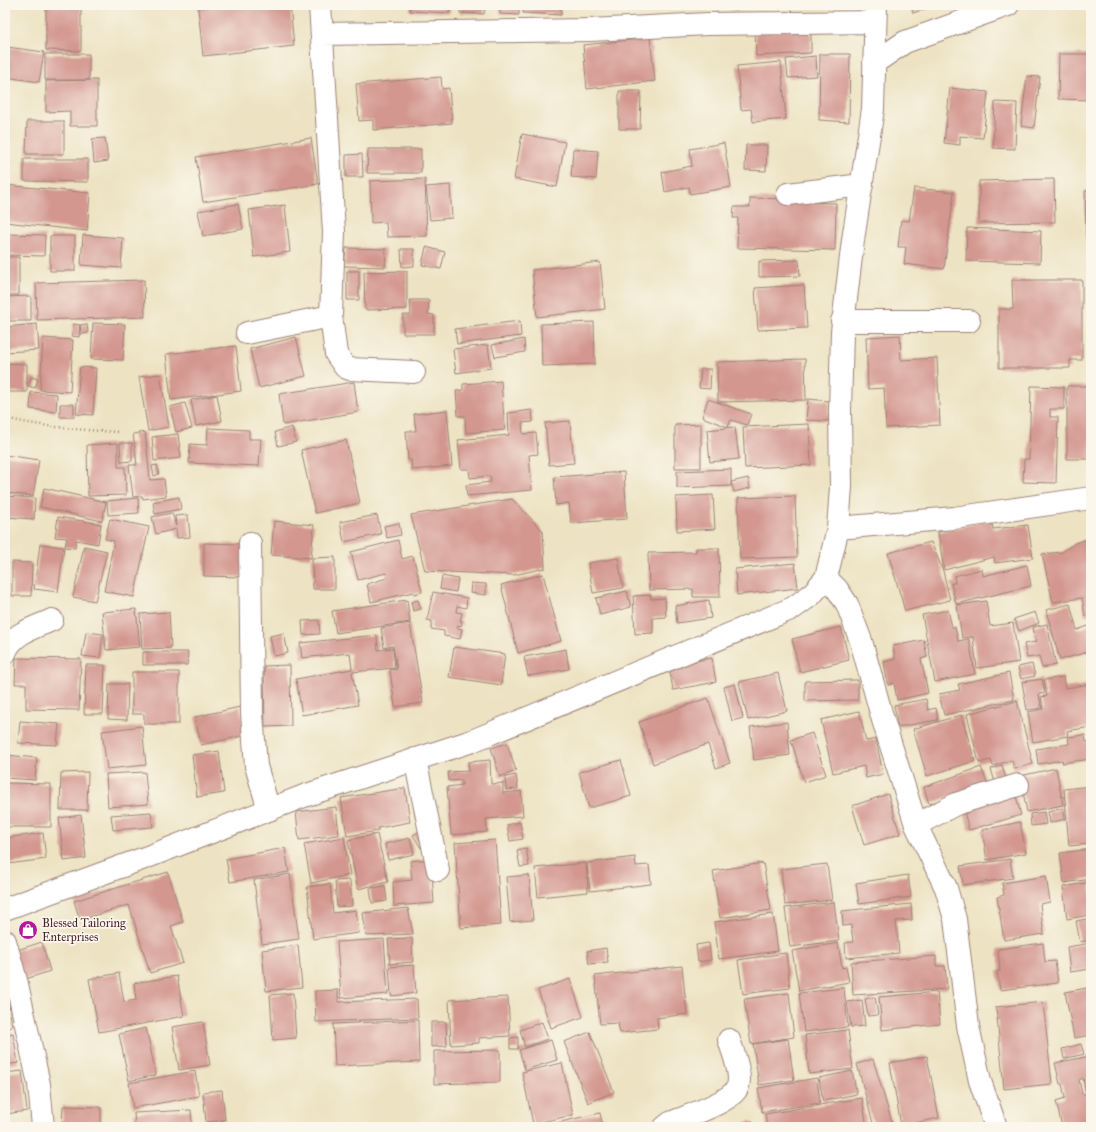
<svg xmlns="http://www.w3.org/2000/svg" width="1096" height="1132" font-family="'IM FELL Great Primer',serif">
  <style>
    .building { fill: #d3978f; fill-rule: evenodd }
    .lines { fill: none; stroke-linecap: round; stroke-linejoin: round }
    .minor-casing { stroke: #9c8177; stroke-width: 24 }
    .path { stroke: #9c8177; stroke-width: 2.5; stroke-dasharray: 1 3; stroke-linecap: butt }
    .minor { stroke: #fff; stroke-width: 22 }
    .labels { text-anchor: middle; stroke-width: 3.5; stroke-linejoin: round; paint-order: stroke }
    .poi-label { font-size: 12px; fill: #4a1f2b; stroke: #fbf7ec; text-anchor: start }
  </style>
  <rect width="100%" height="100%" fill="#fbf7ec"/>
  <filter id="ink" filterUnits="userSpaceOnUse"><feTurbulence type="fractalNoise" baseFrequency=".025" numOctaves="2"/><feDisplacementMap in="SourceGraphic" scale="8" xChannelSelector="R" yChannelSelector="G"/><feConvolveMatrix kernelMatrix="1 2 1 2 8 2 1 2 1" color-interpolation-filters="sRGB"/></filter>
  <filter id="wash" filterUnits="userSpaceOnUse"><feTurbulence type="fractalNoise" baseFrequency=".012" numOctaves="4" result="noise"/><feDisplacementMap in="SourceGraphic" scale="16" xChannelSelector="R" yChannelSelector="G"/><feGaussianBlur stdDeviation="0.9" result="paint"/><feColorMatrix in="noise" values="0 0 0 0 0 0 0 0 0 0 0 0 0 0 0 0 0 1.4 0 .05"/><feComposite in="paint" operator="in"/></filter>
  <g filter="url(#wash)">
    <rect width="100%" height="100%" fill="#ede3c3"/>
    <g id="blocks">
      <path class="building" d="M46,5H81V51L46,50Z
        M224,5H290L294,46L203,56L198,8Z
        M410,5H450V13L410,11Z
        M461,5H485L484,14L460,13Z
        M500,5H519V15L500,14Z
        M523,5H561V15L523,13Z
        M574,5H613V7L574,6Z
        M911,5H938L913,13Z
        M755,29L811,30V53L756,56Z
        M650,38L655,81L587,89L583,45Z
        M7,47L44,52L39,82L5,77V59Z
        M45,54H89V80H45Z
        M820,54H850L849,122L819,120Z
        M1059,54H1091V100L1058,99Z
        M816,56L817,76L788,78L786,59Z
        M781,62L786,119L753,122L751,109L741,110L737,66Z
        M1027,76L1040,77L1034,128L1021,126Z
        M441,77L442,89L449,88L452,123L373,130V120L359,121L356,84Z
        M97,80V126H70V111L46,112V81Z
        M950,88L988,92L983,138L960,136V145L944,143Z
        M619,91H641L640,129H619Z
        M995,102L1017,103L1015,149L993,148Z
        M27,121H64V154H26Z
        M522,134L565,142L557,187L514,179Z
        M105,138L108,161L94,163L92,139Z
        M311,138L318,184L203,202L196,157Z
        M724,143L731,187L690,194L689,187L665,192L662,172L692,166L690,149Z
        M746,145H767L766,171L745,170Z
        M368,149H421V173H367Z
        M573,149L598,151L596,179L571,177Z
        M362,154L363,177H346V155Z
        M24,159H88V182L24,181Z
        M425,179L427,236L387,237L386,222L371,223L370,181Z
        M1054,179L1055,222L979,223V181Z
        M5,185L90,193L87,231L5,222Z
        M450,185L452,218L430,220L426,187Z
        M914,188L954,192L944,269L904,264L906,247H898L901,220L909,221Z
        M1091,190V238H1086L1085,191Z
        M750,198L790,199V202L836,203L835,250L737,248L738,218H733L734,207H750Z
        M238,204L243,229L203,236L198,211Z
        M285,205L290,252L254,257L249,210Z
        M967,228L1041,231L1040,263L966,261Z
        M7,234L45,235L44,256L7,255Z
        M83,235L123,238L121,268L81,265Z
        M50,236H75V271H50Z
        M426,247L445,252L441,269L422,265Z
        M346,248L386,249L385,267L344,266Z
        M401,249H414V266L402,267Z
        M5,257H19V295H5Z
        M799,260L800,276L759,277V261Z
        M600,262L605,309L537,317L532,270Z
        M347,271H359V300H347Z
        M407,271V309L365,310L364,272Z
        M144,280L145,317L37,320L36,283Z
        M1012,280H1082V360H1070V368H999V309H1013Z
        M804,285L807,328L758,330L755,288Z
        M31,296V321H5V297Z
        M410,300H429L428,314L434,315V334H403V315H411Z
        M520,321L521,336L457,344L455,329Z
        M594,322L595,364L542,366L541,324Z
        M93,323L125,324L123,360L91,359Z
        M37,324L39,350L5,352V327Z
        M73,324L80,325L79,337L72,336Z
        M87,324L88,333L81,334L80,325Z
        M900,335L901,360L937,358L940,425L886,428L884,388L868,389L866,337Z
        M296,337L306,376L259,388L250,349Z
        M43,338L73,340L70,392L40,390Z
        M524,339L525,352L495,357L492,345Z
        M488,345L491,368L456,373L453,349Z
        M236,346L241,391L171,400L166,354Z
        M805,359L806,400L718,402L717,362Z
        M5,363L27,364V392H5Z
        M80,367L96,368L93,415L76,414Z
        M701,369H711L710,389L699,388Z
        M160,374L169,427L148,431L139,377Z
        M31,377L38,379L35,388L28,386Z
        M501,381L505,430L466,433L465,416H458L456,391L463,390V384Z
        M354,382L358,412L283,425L279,394Z
        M1031,386L1064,387V409H1050V417H1058L1056,483L1023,482L1024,459H1029Z
        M1067,386H1087V399H1091V459H1067Z
        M31,392L57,394L56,412L30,409Z
        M217,395L222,421L196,426L191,400Z
        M708,399L751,414L747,425L731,420L728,427L702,417Z
        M808,399L829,401L828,421L806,420Z
        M185,403L192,428L176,432L170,407Z
        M60,404H74V417H60Z
        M447,410L452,466L412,470L411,460H408L406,431H416L414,414Z
        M532,410L533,422L522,423L523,434L536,433L538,454L529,455L532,490L467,496L466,485L491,482L490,476L470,478L469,469H461L458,440L509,435L508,413Z
        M570,421L574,463L549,465L545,423Z
        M701,424V468H675V425Z
        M809,424L811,465L745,468L743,427Z
        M292,427L296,442L278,446L275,432Z
        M735,427L739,459L710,462L707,430Z
        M208,428L249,430V439H261L259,466L189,463L190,444L207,445Z
        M145,432L150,480L164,479L166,496L143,499L142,496L133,497L129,465H137L133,434Z
        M178,434L181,458L154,461L152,437Z
        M346,440L360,503L315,513L301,450Z
        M118,443V467H125L126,495L88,496L87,445Z
        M120,443H132V461L121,462Z
        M5,455L39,460L33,496L5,493Z
        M157,465L159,474L154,476L152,466Z
        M731,469V482L748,478L750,488L734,492L731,482V486L677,488V471Z
        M624,472L627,519L571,523L569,503L556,505L554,477Z
        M44,488L106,502L102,521L40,507Z
        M713,495L715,529L677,531L676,497Z
        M5,496L35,498L34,519L5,517Z
        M795,496L797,557L740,559L738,498Z
        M179,497L181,509L155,514L153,502Z
        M138,498L139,513L108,515L107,501Z
        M512,499L543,531L545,568L514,575L425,571L411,515Z
        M172,513L176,526L175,516L188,515L190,537L177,538L176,529L156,534L152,517Z
        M377,515L381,534L344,542L340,522Z
        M58,517L101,524L98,544L76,540L75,548L65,547L67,538L55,537Z
        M110,519L149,527L134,597L104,591L114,541L105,539Z
        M991,520L993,529L1028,525L1033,558L995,563L994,557L944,570L938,532Z
        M274,521L314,525L311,558L271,555Z
        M399,523L401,535L387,538L384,526Z
        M1090,538L1091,539V614L1085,616L1082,598L1053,602L1042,554L1062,552L1075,543Z
        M398,540L402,559L413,556L422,592L414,594L413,592L371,602L367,584L387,578L386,573L358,580L351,552Z
        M931,542L943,571L950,600L905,611L888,553Z
        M204,543L243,544L242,577L204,576Z
        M40,544L64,547L58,592L34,589Z
        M84,546L107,551L95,601L73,597Z
        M696,548H719L720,597H693V589L649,590L648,553L696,552Z
        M335,557V589H313L312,558Z
        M618,558L623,588L593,593L588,563Z
        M12,562L32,563L31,596H12Z
        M795,563L798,588L737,595L735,569Z
        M1027,565L1031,586L956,604L951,583H955L954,576L982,569L983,576Z
        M543,574L561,641L518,653L501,585Z
        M442,576L458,579L456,592L440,589Z
        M471,583L486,584V595L470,593Z
        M627,591L631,607L600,615L596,598Z
        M433,592L467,598L466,608L457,606L456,612L462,613L460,621H462L461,626L458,625L457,628L462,629L460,639L444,636V631L431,629L432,621L427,620Z
        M651,595V599L665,598L666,617L653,618V633L635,634L633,596Z
        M407,600L410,622L336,633L332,611Z
        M418,600L421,609L413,611L411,602Z
        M709,600L711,618L677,623L675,606Z
        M986,601L990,626L1013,623L1019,662L977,668L973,637L962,638L957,605Z
        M1070,604L1077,630L1091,625V651L1060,660L1046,610Z
        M136,609L140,647L106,650L102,612Z
        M948,610L952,627H955L958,641L969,639L975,674L935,682L922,615Z
        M169,612L171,648L142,649L140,614Z
        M1035,612L1039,623L1019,631L1014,619Z
        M319,620L320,634L303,635L302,621Z
        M410,623L423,703L395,707L390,670L397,669L393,646L384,648L381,628Z
        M1047,624L1056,665L1042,668L1039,656L1027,658L1024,644L1036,642L1033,627Z
        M841,627L849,660L800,672L792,639Z
        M86,632L103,634L100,658L82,656Z
        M284,633L288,653L274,656L270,636Z
        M377,635L378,650L393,648L395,668L352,672L358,705L302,715L296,679L352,669L350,653L302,658L300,643Z
        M924,640L927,657L921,659L928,693L897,700L894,683L888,685L884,662L895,659L893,646Z
        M454,647L505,654L501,685L449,677Z
        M566,649L569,669L528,676L524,657Z
        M143,652H188L187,665H143Z
        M16,658L81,659L79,710L26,709V684H15Z
        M712,658L716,682L673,690L669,666Z
        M1032,664L1035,676L1021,679L1018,667Z
        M86,665H105L103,714H84Z
        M290,665L291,726L265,727L264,666Z
        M132,672H179V724H144V714H132Z
        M778,673L787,711L748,720L739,682Z
        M1009,673L1014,700L944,715L939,694L960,690L958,684Z
        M1063,677L1065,688L1091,684V727L1067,731L1068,736L1033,742L1028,712L1043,709L1041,697L1047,696L1044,680Z
        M1042,679L1045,693L1039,694L1041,708L1027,710L1022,682Z
        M858,680V700L805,701V681Z
        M109,684H128L127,720L108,719Z
        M735,684L743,718L732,721L724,687Z
        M708,698L730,763L716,768L708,744L653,764L639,722Z
        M926,699L928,710L936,708L938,720L898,727L894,705Z
        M1017,701L1033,764L1014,769L1012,760L993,766L991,760L979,763L967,714Z
        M240,707L246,735L201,745L195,717Z
        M859,711L866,741L876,739L883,774L866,778L864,766L833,773L821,720Z
        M961,715L975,761L927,776L913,729Z
        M20,721L59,724L57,745L18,743Z
        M787,722L790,755L754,760L750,727Z
        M142,726L146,765L107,769L102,731Z
        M812,733L826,775L804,782L791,740Z
        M1085,735L1086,742L1091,741V759L1062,763L1063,760L1038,764L1036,749L1069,744L1068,737Z
        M507,743L516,771L500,777L491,748Z
        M219,751L224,793L197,797L192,755Z
        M6,755L37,758L35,780L5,778Z
        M490,760L491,784L503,783V793L521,791L523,816L486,819L487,832L451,835L447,787L462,785V780L449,781L448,772L469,771L468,762Z
        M621,760L631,796L589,808L579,772Z
        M1002,765L1006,779L995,782L991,769Z
        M981,767L987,783L929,804L924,787Z
        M1056,768L1063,805L1027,812L1020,776Z
        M88,772L87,810H60L61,773Z
        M145,772L148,804L108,807L106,774Z
        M516,775L518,789L506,790L505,777Z
        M5,783L51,784V827H5Z
        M1091,786V844L1069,846L1064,789Z
        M405,788L410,822L378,828V831L347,836L341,798Z
        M1014,789L1021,815L969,830L962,804Z
        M888,794L900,834L864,845L852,806Z
        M336,807L339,835L299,840L296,812Z
        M1063,808L1065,819L1050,823L1048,812Z
        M151,812L153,827L113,830L111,815Z
        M1044,812L1046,824L1031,826L1030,814Z
        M81,815L86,858L64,861L59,818Z
        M520,822L523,839L510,841L507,825Z
        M1020,822L1026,853L987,860L982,830Z
        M421,830L429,844L421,848L413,835Z
        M43,833L46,859L8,864L5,838Z
        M377,834L388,882L358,889L348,840Z
        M344,837L350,875L311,883L304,844Z
        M410,838L414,854L388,860L385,844Z
        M495,840L501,925L461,928L455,843Z
        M285,848L289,872L230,882L226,859Z
        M526,848L529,866L520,867L517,850Z
        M1091,849V879L1064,883L1060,853Z
        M635,857L636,866L649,865L651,884L590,891L587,863Z
        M431,859L434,903L394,906L393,882L412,880L410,861Z
        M1010,859L1013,878L963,885L960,866Z
        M586,863L588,892L538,897L535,868Z
        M763,863L771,910L720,918L713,871Z
        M827,864L832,900L785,905L781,869Z
        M168,872L183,922L171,926L183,963L150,973L129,905L80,920L74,901Z
        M290,874L299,939L262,944L254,880Z
        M529,875L533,920L510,922L506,877Z
        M908,875L911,897L859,904L856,883Z
        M1046,876L1050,902L1040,904L1044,934L1004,940L997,897L1004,895L1002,883Z
        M350,880L352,906L337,907L335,881Z
        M1091,882V915L1067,919L1063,887Z
        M330,884L333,913L356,910L359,933L313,939L307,887Z
        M385,886L387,901L372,903L370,888Z
        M834,902L839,941L790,947L785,908Z
        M911,904L912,920L896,921L899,953L846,958L845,943L853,942L851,925L843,926L842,911Z
        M408,908L413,934L366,936L363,913Z
        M773,914L778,951L719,959L714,922Z
        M1091,918V940L1080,942L1076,921Z
        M412,938L413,962L390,964L388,939Z
        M384,939L388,994L341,998L337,942Z
        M42,942L50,971L23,980L14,951Z
        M709,943L711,960L698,962L696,945Z
        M838,943L842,968L846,967L849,982L799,991L792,951Z
        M1043,943L1045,962L1055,961L1058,983L1000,990L997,971H1000L998,949Z
        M1091,943V969L1070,972L1067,947Z
        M298,945L302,987L266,991L262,950Z
        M606,948L608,962L589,964L587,951Z
        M786,953L790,988L743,994L738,960Z
        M936,956V966H945L947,989L853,995L851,962Z
        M414,965L416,993L391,996L389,967Z
        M682,966L687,1014L657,1018L658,1029L620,1033L618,1023L600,1024L595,976Z
        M119,973L124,1002L136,1000L134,983L177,976L184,1016L99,1032L89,979Z
        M570,979L583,1017L551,1028L538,990Z
        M5,988H7L12,1027L5,1028Z
        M844,988L848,1027L804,1032L799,993Z
        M1087,988L1091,1007V1035L1074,1038L1065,992Z
        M338,990V1002L417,999L418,1018L316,1022L315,991Z
        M937,992L940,1024L882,1030L879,997Z
        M293,993L296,1038L273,1040L270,995Z
        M789,993L794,1037L751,1044L744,999Z
        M508,997L510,1036L479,1038V1043L451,1045L449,1000Z
        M875,997L878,1015L868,1016L865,999Z
        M862,1000L865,1026L851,1027L847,1002Z
        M1043,1002L1052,1084L1004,1089L996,1007Z
        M418,1020L419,1062L335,1066L333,1024Z
        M203,1022L210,1065L179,1070L172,1027Z
        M431,1022H446L447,1046L431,1047Z
        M542,1022L548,1039L525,1047L520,1030Z
        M146,1028L156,1075L129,1081L119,1034Z
        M848,1030L853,1069L809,1074L805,1035Z
        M590,1032L614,1092L588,1103L564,1042Z
        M13,1033L18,1063L5,1065V1035Z
        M518,1037V1049H510V1038Z
        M788,1039L794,1080L759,1085L753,1044Z
        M551,1040L557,1060L525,1070L519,1050Z
        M1081,1044L1084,1054L1064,1059L1062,1049Z
        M500,1050V1082L434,1084V1051Z
        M927,1056L939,1118L901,1126L890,1063Z
        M1091,1056V1122L1068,1127H1062L1056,1101L1065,1098L1062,1084H1060L1055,1063ZM1083,1078L1086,1094H1082L1079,1080Z
        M873,1059L893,1126L891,1127H874L857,1064Z
        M562,1063L573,1115L533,1124L522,1072Z
        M22,1071L27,1111L5,1114V1073Z
        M195,1071L199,1096L133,1108L129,1083Z
        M852,1071L857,1094L823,1101L819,1078Z
        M817,1078L820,1103L762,1112L758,1088Z
        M222,1090L225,1120L206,1122L203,1092Z
        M862,1098L867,1127H767L765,1114Z
        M63,1106L101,1107V1127H62Z
        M191,1110L192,1127H135L134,1113Z
        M600,1113L603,1127H543V1126Z
        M752,1121L753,1127H729V1126Z"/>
    </g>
  </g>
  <g filter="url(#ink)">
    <use href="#blocks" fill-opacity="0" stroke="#9c8177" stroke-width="1"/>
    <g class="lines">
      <g class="minor-casing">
        <path id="minor" d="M320,5L334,232L331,316L336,354L345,367L350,369L414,372
          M322,34L590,30L708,24L875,22
          M874,63L905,42L1008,5
          M788,194L862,185
          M842,321H969
          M247,333L331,316
          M838,528L954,518L1091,498
          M250,543L252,713L256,766L269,810
          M826,578L837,589L847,604L861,641L883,720L916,825L946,888L955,919L968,1026L980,1081L996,1127
          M5,653C12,633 34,628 52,620
          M415,759L438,870
          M916,825L956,804L1018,785
          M5,909L150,856L304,796L472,741L793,608L811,595L826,578L838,528L841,487L840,411L842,332L853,240L873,109L876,5
          M5,941L17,984L39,1084L43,1127
          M665,1127L670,1123C687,1116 726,1104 736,1090C738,1087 739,1083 739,1079C739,1066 733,1052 729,1040"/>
      </g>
      <path class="path" d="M5,418C42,427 81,430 119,432"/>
      <use href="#minor" class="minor"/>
    </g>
  </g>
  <defs>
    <g id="shop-disc" transform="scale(1)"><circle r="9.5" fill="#b5179e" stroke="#fbf7ec"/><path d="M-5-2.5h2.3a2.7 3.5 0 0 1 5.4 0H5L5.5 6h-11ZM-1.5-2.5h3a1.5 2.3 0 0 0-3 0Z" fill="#fff"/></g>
  </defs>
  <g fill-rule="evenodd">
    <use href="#shop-disc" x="28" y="930"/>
  </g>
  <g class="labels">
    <g class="poi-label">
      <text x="42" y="927">Blessed Tailoring<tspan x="42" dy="14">Enterprises</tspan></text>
    </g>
  </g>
  <rect width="1096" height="1132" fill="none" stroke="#fbf7ec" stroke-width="20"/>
</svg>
